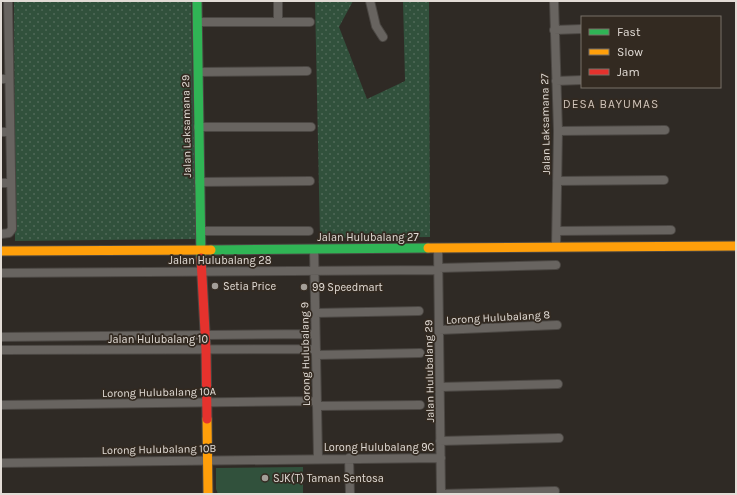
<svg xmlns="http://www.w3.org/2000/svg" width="737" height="495" font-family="Karla,sans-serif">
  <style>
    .grass { fill: url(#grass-dots) }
    .park { fill: #31513c }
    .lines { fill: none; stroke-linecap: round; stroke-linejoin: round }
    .street-casing { stroke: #4b4743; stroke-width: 10 }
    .fast-casing { stroke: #4b4743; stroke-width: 11 }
    .slow-casing { stroke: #4b4743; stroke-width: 11 }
    .jam-casing { stroke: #4b4743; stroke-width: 11 }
    .street { stroke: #686460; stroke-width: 8 }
    .fast { stroke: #30b455; stroke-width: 9 }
    .slow { stroke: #ff9f0a; stroke-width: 9 }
    .jam { stroke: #e5322d; stroke-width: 9 }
    .poi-dot { fill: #a39e98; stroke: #332a21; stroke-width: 1.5 }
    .labels { text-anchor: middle; stroke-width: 3.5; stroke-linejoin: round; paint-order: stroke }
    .street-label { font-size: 11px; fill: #e2dcd6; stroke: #332a21 }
    .poi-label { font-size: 11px; fill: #e2dcd6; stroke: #332a21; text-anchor: start }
    .neighbourhood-label { font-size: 12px; letter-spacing: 1px; fill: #d0c3b8; stroke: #332a21 }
  </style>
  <defs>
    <pattern id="grass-dots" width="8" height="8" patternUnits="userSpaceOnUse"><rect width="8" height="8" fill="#31513c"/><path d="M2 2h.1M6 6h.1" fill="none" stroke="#4f6957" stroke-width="1.8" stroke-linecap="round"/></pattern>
  </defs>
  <rect width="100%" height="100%" fill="#2f2a25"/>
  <path class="grass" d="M14,1H191L196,239L15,241Z
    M315,1H353L339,27L367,99L405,81L403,1H429L430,237L320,238Z"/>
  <path class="park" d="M303,467V494H218L216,489V468Z"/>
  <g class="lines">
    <g class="street-casing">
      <path id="street" d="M278,1V22
        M370,1L376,26L383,37
        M554,1L558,131L556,247
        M197,22H310
        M554,30L582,29
        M198,72L307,71
        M1,79H9
        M556,81L582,80
        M198,127H311
        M558,131L665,130
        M1,132H10
        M557,181L664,180
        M199,182L310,181
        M1,183H11
        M200,231H309
        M557,231L671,230
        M1,234L9,233L12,229L8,1
        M438,248L441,494
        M314,249L318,458
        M438,268L556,265
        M1,273L438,270
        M315,313L419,311
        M439,330L557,325
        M1,337L315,334
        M1,350L316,349
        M316,355L420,353
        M440,387L558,384
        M1,405L317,401
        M317,406L420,405
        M440,441L559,438
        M349,458L350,494
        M1,463L441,458
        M441,494L555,491"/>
    </g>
    <g class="fast-casing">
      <path id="fast" d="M197,1L201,258
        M211,250L428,248"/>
    </g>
    <g class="slow-casing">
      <path id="slow" d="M428,248L736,246
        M1,251L211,250
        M207,419L208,494"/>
    </g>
    <g class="jam-casing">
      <path id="jam" d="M201,258L206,350L207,419"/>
    </g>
    <use href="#street" class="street"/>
    <use href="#fast" class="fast"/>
    <use href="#slow" class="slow"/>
    <use href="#jam" class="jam"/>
  </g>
  <g class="poi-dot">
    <circle cx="215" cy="286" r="4"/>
    <circle cx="304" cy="287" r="4"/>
    <circle cx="265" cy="478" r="4"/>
  </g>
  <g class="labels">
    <g class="street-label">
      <text transform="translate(545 124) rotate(-91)" y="4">Jalan Laksamana 27</text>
      <text transform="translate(186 126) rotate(-91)" y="4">Jalan Laksamana 29</text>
      <text x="368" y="241">Jalan Hulubalang 27</text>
      <text x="220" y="264">Jalan Hulubalang 28</text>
      <text transform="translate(498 317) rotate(-3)" y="4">Lorong Hulubalang 8</text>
      <text x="158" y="343">Jalan Hulubalang 10</text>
      <text transform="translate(305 354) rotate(-91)" y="4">Lorong Hulubalang 9</text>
      <text transform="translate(429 371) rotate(-91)" y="4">Jalan Hulubalang 29</text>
      <text transform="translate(159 392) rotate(-1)" y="4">Lorong Hulubalang 10A</text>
      <text x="379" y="451">Lorong Hulubalang 9C</text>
      <text transform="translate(159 449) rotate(-1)" y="4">Lorong Hulubalang 10B</text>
    </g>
    <g class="poi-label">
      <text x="223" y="290">Setia Price</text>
      <text x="312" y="291">99 Speedmart</text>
      <text x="273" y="482">SJK(T) Taman Sentosa</text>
    </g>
    <g class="neighbourhood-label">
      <text x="611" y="108">DESA BAYUMAS</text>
    </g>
  </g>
  <rect width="737" height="495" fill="none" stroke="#e2dcd6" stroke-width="4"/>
  <rect x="581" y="16" width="140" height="72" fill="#332a21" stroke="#797169"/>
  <rect x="589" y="29" width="20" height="6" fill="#30b455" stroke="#797169"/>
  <text x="617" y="36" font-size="12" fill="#e2dcd6">Fast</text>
  <rect x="589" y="49" width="20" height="6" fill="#ff9f0a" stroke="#797169"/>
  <text x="617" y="56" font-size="12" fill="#e2dcd6">Slow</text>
  <rect x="589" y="69" width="20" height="6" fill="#e5322d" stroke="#797169"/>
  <text x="617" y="76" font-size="12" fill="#e2dcd6">Jam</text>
</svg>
